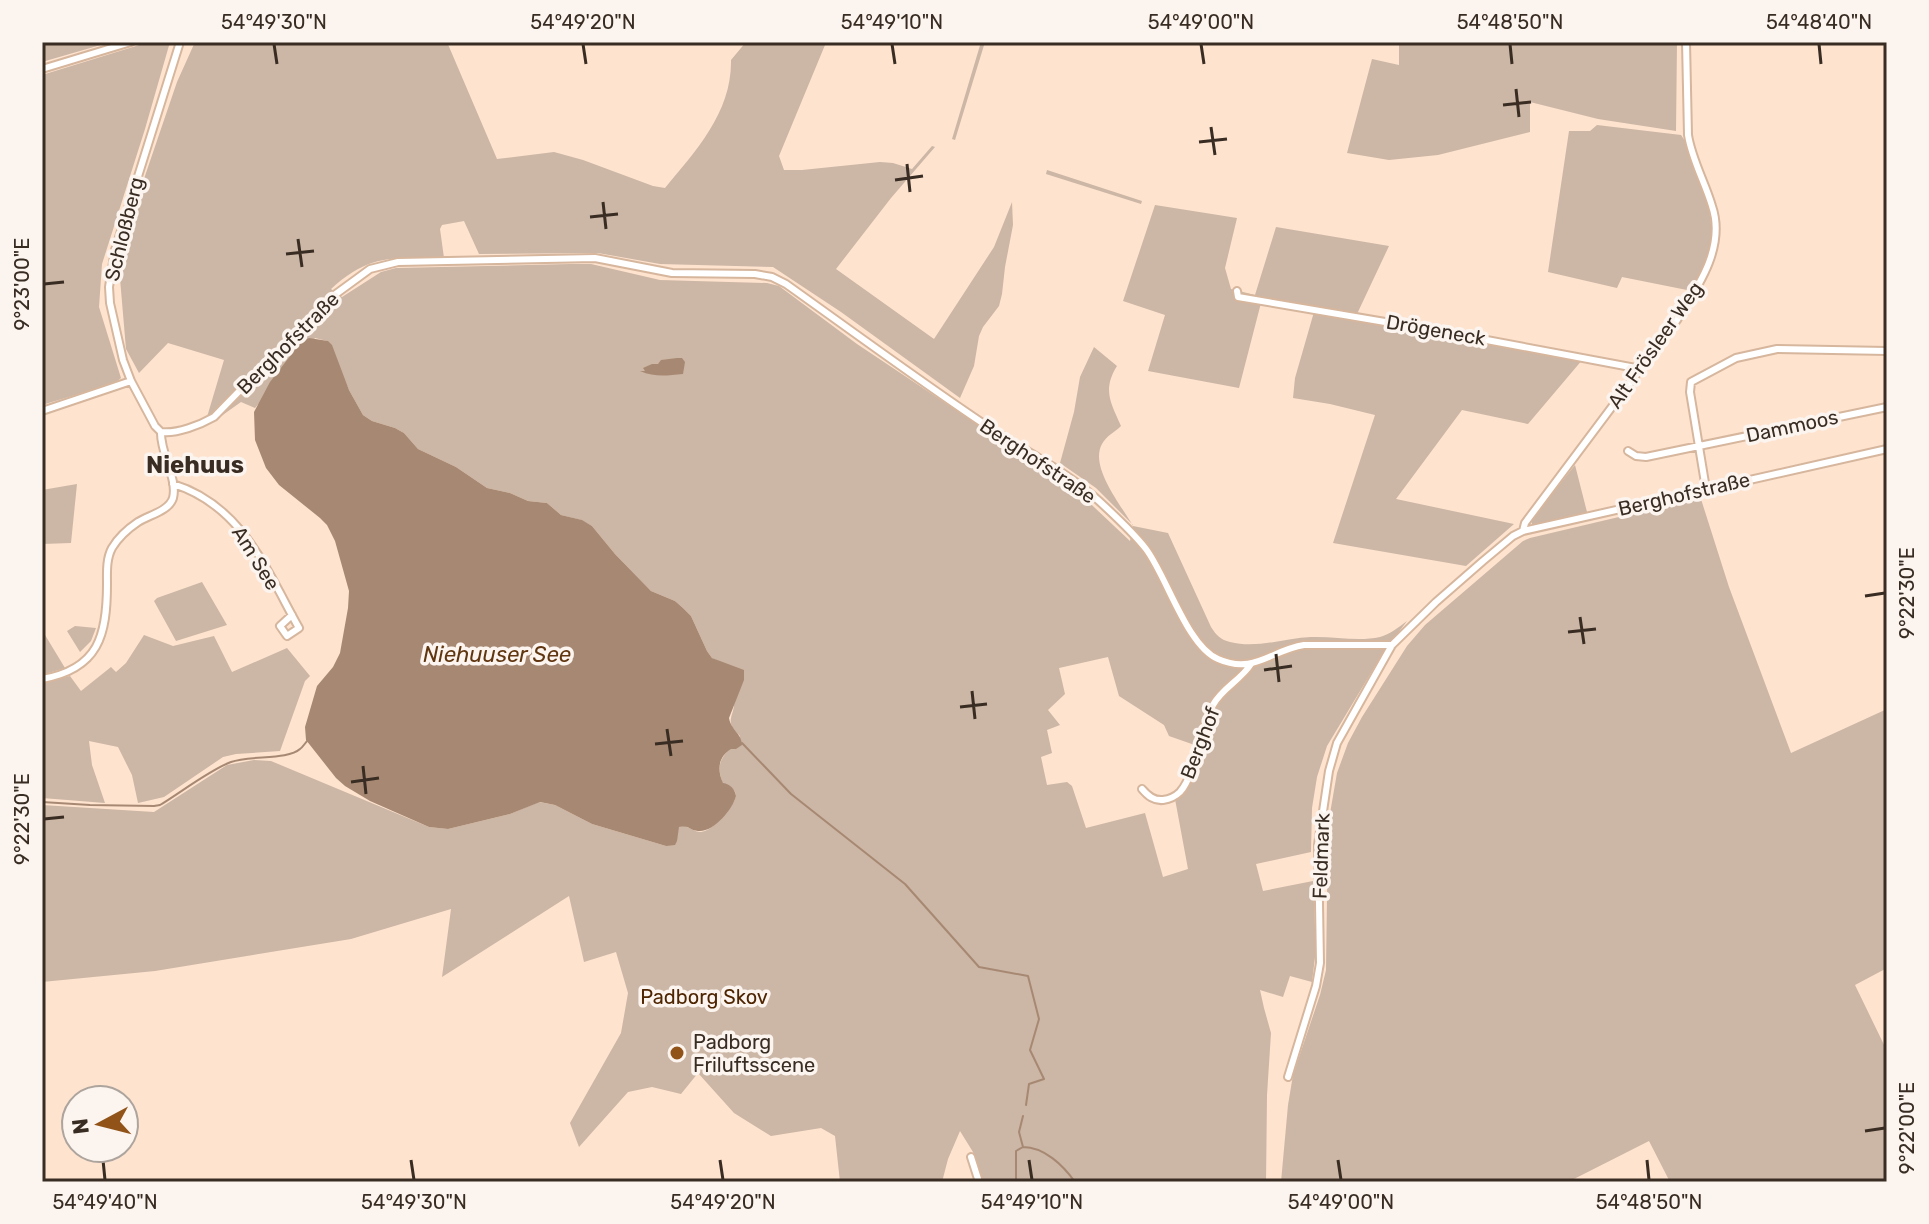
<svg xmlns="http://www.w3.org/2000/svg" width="1929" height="1224" font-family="Rubik,sans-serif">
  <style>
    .green { fill: #ccb6a5; fill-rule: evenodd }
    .water { fill: #a78973 }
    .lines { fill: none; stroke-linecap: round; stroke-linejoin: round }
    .stream { stroke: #a78973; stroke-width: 2 }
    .minor-casing { stroke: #d6b69d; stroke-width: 10 }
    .minor { stroke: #fff; stroke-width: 6 }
    .ticks { fill: none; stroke: #392d23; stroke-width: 3 }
    .poi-dot { fill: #915318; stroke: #fbf4ef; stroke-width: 3 }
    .labels { text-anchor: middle; stroke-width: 7; stroke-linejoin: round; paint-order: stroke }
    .street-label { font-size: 20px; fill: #392d23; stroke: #fbf4ef }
    .park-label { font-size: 20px; fill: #4e2500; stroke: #fbf4ef }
    .poi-label { font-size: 20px; fill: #392d23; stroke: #fbf4ef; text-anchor: start }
    .water-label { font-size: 22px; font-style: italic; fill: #603610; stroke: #fbf4ef }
    .quarter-label { font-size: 24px; font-weight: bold; fill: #392d23; stroke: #fbf4ef }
    .neatline { fill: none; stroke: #392d23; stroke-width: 3 }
    .ticks-label { font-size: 20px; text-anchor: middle; fill: #392d23 }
  </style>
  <rect width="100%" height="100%" fill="#fee3cf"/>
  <path class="green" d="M42,42H111L42,62Z
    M149,42H170L145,129L102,264L99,307L121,378L115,383L42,405V75Z
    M195,42H447L497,159L554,152L583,160L653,186L665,188C696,151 732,112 731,60L746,42H833L825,45L779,156L784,170H802L880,162L893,163L912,169L932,146L935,147L891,198L836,269L934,339L994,247L1012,202L1013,225L1005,267L1002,294L999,306L983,327L979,336L974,366L960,398L841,312L773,267L660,264L598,253L479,254L464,221L442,225L440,229L444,258C395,258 370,253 331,289L342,297L381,272L396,268L570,264H591L660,280L767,283L779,286L857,344L1077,491L1130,541L1133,525L1096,488L1060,463L1074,412L1080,377L1094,347L1117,366C1102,390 1111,403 1121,426C1115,432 1106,436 1102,444C1089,467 1122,506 1133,526L1168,533L1211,627C1216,635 1221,640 1230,642C1257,649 1285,638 1311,637C1333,636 1358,642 1380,637C1390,634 1398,628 1407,621L1383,653L1327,746L1317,777L1312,808L1311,852L1256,864L1263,891L1313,881L1316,949L1312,982L1290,976L1283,997L1260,990L1264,1008L1271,1033L1267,1095L1266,1182H982L973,1152L960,1131L948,1159L942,1182H840L835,1136L821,1128L771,1136L734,1113L698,1073L681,1094L652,1087L628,1092L579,1147L570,1123L621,1033L628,993L616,952L584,962L569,896L442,977L451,909L351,939L155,971L42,982V805L154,812L227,765L254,760L271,761L429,827L448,829L510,814L539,802L555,805L592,824L666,846L679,827L683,825C689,827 694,832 701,832C712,830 719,820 726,812C737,800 742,790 723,784C713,758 727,755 740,736C722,720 736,716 734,699C732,687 723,673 718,661L712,658L707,651L697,629L691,616L683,608L675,601L651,591L615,554L592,526L581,520L561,515L547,503L528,501L510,493L487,488L456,467L418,449L404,433L395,428L372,421L363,415L349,390L327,341L315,338L255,408L241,402L210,424L207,417L224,360L168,343L139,373L126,349L118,255L177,82ZM1108,657L1119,696L1164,725L1169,736L1206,749L1191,783L1175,799L1188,869L1163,877L1145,813L1086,828L1072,786L1067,782L1047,785L1041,757L1052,753L1047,730L1060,725L1048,710L1065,694L1059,668Z
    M981,42H985L955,140L952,139Z
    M1399,42H1677L1676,131L1598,119L1530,102V132L1438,155L1389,160L1347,153L1372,59L1399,65Z
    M1597,125L1681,135L1685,141C1696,171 1714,206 1711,238C1709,257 1701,274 1692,291L1622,277L1617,288L1548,272L1569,131H1590Z
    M1047,170L1142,201L1141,204L1046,174Z
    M1155,205L1237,218L1225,268L1231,289L1255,295L1276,227L1389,246L1357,314L1262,299L1239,388L1148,371L1165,315L1123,301Z
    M1314,312L1583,359L1528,424L1462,410L1396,499L1514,524L1466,566L1333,543L1375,415L1330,404L1293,398L1295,378Z
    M1575,465L1587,512L1535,525L1532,524L1531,520Z
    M77,484L71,543L42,544V490Z
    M1700,496L1729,587L1791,753L1887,709V968L1855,985L1887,1051V1182H1670L1649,1141L1568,1182H1281L1288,1105L1293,1075L1320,995L1326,970L1328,825L1337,773L1348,743L1362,717L1407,646L1425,625L1523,541L1530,538L1695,499Z
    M202,582L227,625L176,641L154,601L157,598Z
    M75,626L96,628L91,641L80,652L67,631Z
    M42,630L65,668L42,675Z
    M144,635L173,646L214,636L232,672L287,648L310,676L305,681L280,751L236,754L223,757L164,797L138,803L132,775L118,747L89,741L92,765L105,803L42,798V683L70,676L81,691L111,667L116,672L126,663Z"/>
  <path class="water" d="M309,338L328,341L332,345L349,390L363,415L372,421L395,428L404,433L418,449L456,467L487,488L510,493L528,501L547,503L561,515L582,520L592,526L615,554L651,591L675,601L683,608L691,616L707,651L712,658L744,670V680L729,718C731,730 742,734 742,745L736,749H731C718,757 717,770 723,783C730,784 735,789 736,796C733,809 713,833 698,831C688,830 691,825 679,827L677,841L675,845L666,846L592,824L555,805L540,802L510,814L448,829L429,827L370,801L345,786L336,778L306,740L305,727L317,686L333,667L340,653L348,608L349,591L335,541L327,525L320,518L279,485L266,468L255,440L254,412L270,382L301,342Z
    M677,358H682L685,362L683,374C665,376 654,377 640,371H645L643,368L652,364H658L661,360Z"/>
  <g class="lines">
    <path class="stream" d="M742,743L791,794L905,884L979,967L1028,976L1039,1019L1030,1050L1044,1079L1029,1084L1026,1105
      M42,802L90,805L154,806L160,805C180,793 211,769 231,762C250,755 288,760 300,749C303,747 305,743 308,740
      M1023,1116L1019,1132L1023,1147C1044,1147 1063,1165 1075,1182
      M1016,1182V1151L1023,1147"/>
    <g class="minor-casing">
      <path id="minor" d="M42,69L131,42
        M1237,291L1238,297L1444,332L1641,369
        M42,411L131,381
        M161,432C177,434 200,425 214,417L329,299L370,269L398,262L595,258L672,273L755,274L772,277L786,284C852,331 917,379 984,424C1022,450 1065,470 1099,501C1115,516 1133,532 1146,549C1167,577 1187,646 1218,659C1254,675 1271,650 1304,645H1392
        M1628,451L1636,456L1646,457L1887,407
        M173,484C242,505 267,571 299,628L287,636L280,626L292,615
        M1706,489L1690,392L1691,382L1736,358L1777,349L1887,351
        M1523,531L1525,523L1677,320C1698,287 1726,247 1712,206C1705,182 1692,160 1688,135L1686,42
        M42,679C99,669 107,635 107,584C107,573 106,559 112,548C118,538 129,528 138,522C149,515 169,511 173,498C178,479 160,453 161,432L155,426L131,381L123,360L110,303L109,287L115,250L180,42
        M1142,789C1148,796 1154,801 1163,800C1170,799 1175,797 1180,792C1195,776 1201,728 1213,705C1222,688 1241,680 1251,664
        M1288,1077L1316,986L1320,963L1318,845L1329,771L1337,743L1392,645L1436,602L1483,561L1513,536L1523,531L1887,449
        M971,1157L979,1182"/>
    </g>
    <use href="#minor" class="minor"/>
  </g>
  <path class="ticks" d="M274,44L277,64M583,44L586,64M892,44L895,64M1201,44L1204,64M1510,44L1512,64M1819,44L1821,64M1516,89L1519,117M1503,105L1531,102M1211,127L1215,155M1199,142L1227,139M907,164L910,192M895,180L923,176M603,202L606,229M590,217L618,214M298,239L302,267M286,254L314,251M44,284L64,282M1865,596L1885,593M1580,617L1584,644M1568,632L1596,629M1276,654L1279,682M1264,670L1292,666M972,691L975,719M960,707L987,704M667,729L671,756M655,744L683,741M363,766L366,794M351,782L379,778M44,819L64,817M1865,1131L1885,1128M103,1160L105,1180M411,1160L414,1180M720,1160L723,1180M1029,1160L1032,1180M1338,1160L1341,1180M1647,1160L1649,1180"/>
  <circle class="poi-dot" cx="677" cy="1053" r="8"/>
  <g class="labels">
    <g class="street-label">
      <text transform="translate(124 229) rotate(-76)" y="7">Schloßberg</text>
      <text transform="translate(1436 330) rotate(10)" y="7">Drögeneck</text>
      <text transform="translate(288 343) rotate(-45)" y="7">Berghofstraße</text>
      <text transform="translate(1655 345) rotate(-55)" y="7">Alt Frösleer Weg</text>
      <text transform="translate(1792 426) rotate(-12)" y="7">Dammoos</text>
      <text transform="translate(1038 461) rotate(34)" y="7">Berghofstraße</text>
      <text transform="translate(1684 494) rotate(-13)" y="7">Berghofstraße</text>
      <text transform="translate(256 558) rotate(58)" y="7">Am See</text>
      <text transform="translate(1200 743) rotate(-69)" y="7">Berghof</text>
      <text transform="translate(1321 856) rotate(-88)" y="7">Feldmark</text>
    </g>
    <g class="park-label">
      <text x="704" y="1004">Padborg Skov</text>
    </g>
    <g class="poi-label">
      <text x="693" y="1049">Padborg<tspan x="693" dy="23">Friluftsscene</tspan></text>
    </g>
    <g class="water-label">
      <text x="497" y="662">Niehuuser See</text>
    </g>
    <g class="quarter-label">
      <text x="195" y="473">Niehuus</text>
    </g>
  </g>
  <rect width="1929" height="1224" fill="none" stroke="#fbf4ef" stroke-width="88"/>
  <g transform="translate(100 1124) rotate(263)"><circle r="38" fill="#fbf4ef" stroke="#ada49d" stroke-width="2"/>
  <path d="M0-6L14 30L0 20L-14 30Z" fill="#915318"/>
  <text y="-12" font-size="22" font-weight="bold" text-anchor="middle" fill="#392d23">N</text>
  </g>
  <rect x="44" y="44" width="1841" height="1136" class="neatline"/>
  <g class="ticks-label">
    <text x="274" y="29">54°49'30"N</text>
    <text x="583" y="29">54°49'20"N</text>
    <text x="892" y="29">54°49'10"N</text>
    <text x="1201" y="29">54°49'00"N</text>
    <text x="1510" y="29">54°48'50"N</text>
    <text x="1819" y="29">54°48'40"N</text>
    <text transform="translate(22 284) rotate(-90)" y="7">9°23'00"E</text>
    <text transform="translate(1907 593) rotate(-90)" y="7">9°22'30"E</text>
    <text transform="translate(22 819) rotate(-90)" y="7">9°22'30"E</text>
    <text transform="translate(1907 1128) rotate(-90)" y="7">9°22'00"E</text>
    <text x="105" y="1209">54°49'40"N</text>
    <text x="414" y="1209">54°49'30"N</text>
    <text x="723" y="1209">54°49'20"N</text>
    <text x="1032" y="1209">54°49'10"N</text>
    <text x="1341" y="1209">54°49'00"N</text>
    <text x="1649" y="1209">54°48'50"N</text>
  </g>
</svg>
